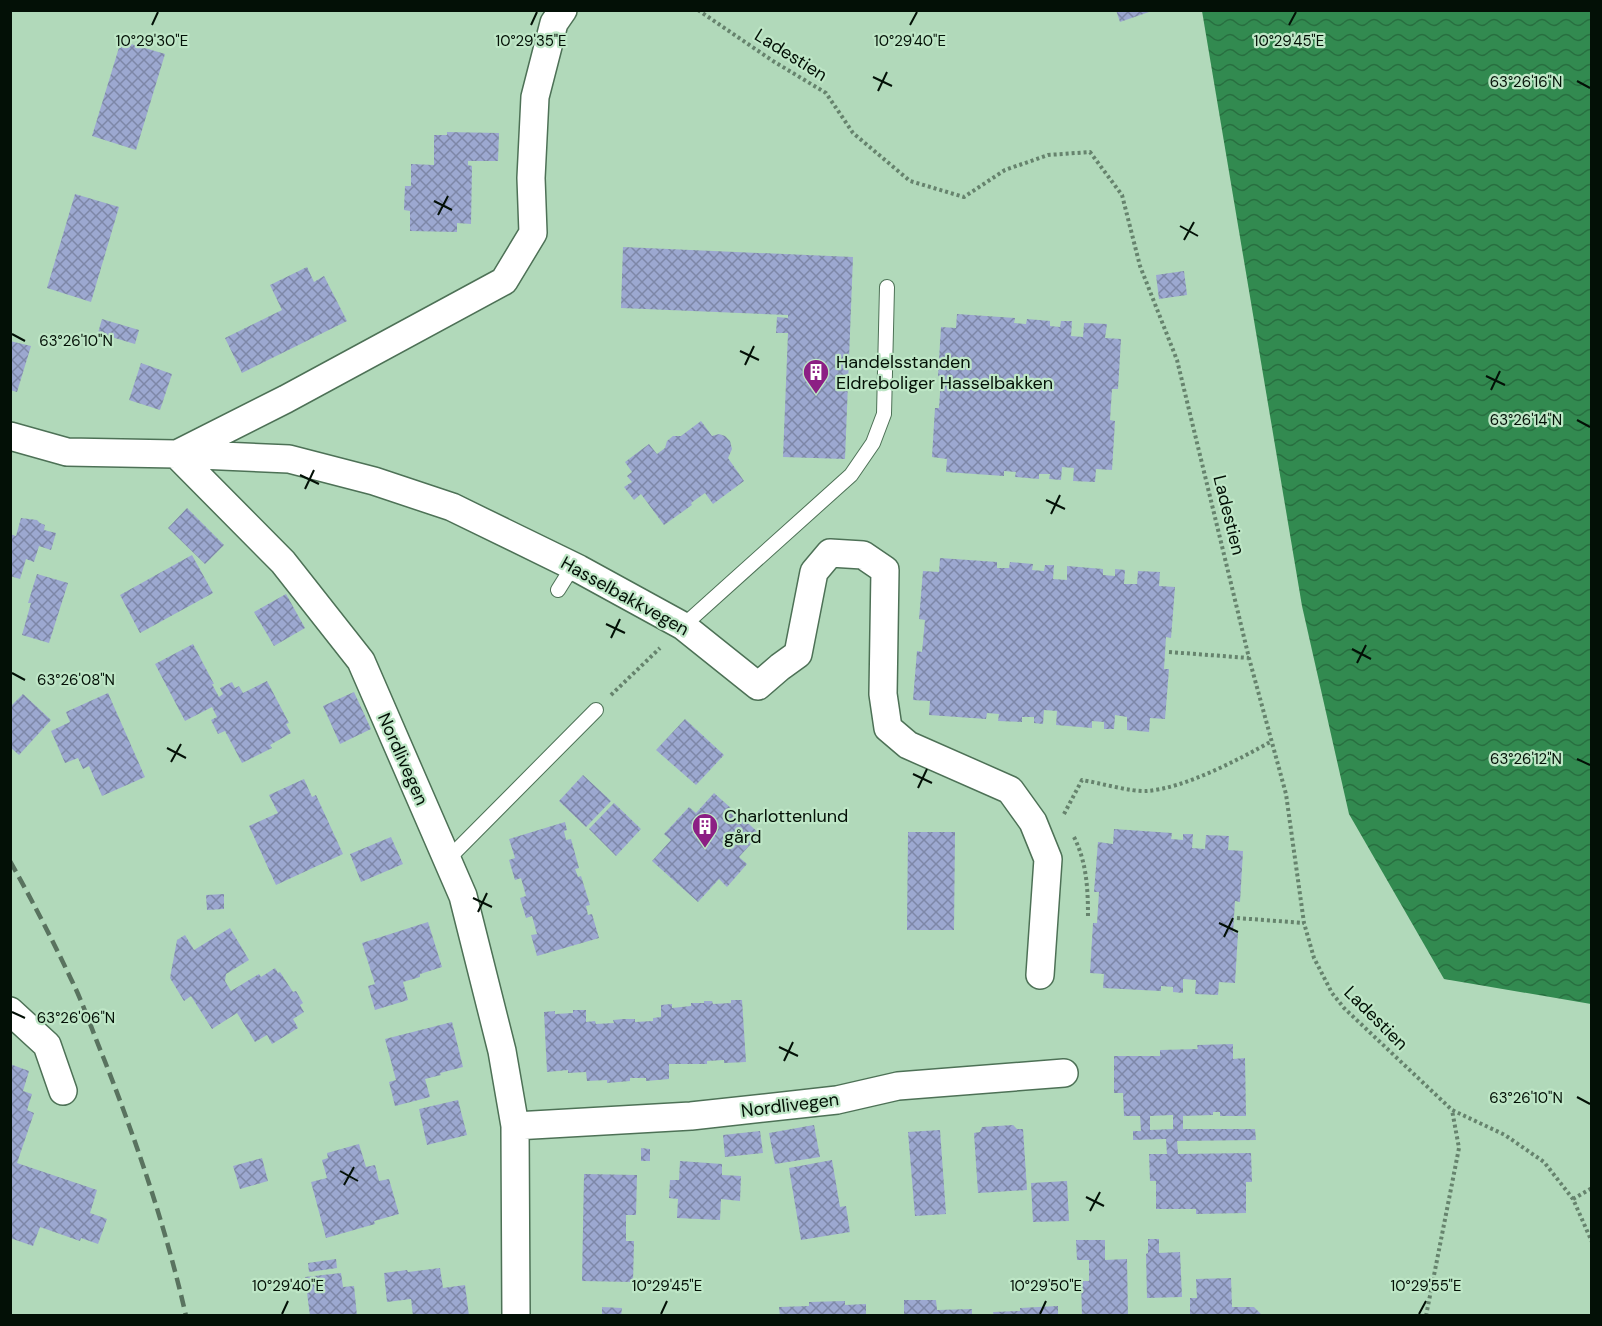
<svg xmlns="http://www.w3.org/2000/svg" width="1602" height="1326" font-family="'DM Sans',sans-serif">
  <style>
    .water { fill: url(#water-waves) }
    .building { fill: url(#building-cross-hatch); fill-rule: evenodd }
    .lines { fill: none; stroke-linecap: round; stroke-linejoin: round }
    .service-casing { stroke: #4d7156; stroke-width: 16 }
    .minor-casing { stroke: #4d7156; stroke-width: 30 }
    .path { stroke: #66836d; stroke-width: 4; stroke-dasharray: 3 3; stroke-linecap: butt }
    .service { stroke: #fff; stroke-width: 14 }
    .minor { stroke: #fff; stroke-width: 27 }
    .rail { stroke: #59735f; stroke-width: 4.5; stroke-dasharray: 12 6; stroke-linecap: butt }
    .ticks { fill: none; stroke: #031006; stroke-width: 2 }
    .labels { text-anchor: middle; stroke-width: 4.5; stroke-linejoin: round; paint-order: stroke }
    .street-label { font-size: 18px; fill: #031006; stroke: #bee6c6 }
    .poi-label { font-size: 18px; fill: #031006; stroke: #bee6c6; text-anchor: start }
    .ticks-label { font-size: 15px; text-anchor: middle; fill: #031006; stroke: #bee6c6; stroke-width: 4.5; stroke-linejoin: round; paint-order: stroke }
  </style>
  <defs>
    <pattern id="water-waves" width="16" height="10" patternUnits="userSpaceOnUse" patternTransform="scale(1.5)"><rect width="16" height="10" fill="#328a50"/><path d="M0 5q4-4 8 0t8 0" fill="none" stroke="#286f40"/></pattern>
    <pattern id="building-cross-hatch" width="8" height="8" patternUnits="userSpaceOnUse" patternTransform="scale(1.5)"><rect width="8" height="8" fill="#9ca8d0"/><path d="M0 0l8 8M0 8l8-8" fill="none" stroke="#7d87a7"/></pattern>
  </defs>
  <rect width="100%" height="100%" fill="#b1d9ba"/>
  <path class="water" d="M1202,11H1591V1004L1444,979L1349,814L1302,606Z"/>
  <path class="building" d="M1116,10H1152V11L1120,22Z
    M121,41L165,54L136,150L92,136Z
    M447,132L499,133L498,161H468V165L472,166L471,224L457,223V232L410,231V211L404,210L405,186H411V164L434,165V135H447Z
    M75,194L119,207L91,302L47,288Z
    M623,247L853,257L845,459L783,457L788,333H776L777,317L788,318V315L621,308Z
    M307,267L314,282L324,276L347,321L242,373L225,338L282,310L270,285Z
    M1184,271L1187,295L1159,299L1156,275Z
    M957,314L1015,318L1014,323L1026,324L1027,319L1050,321V326L1060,327L1061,321H1072L1071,336L1083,337L1084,323L1107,324L1105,338L1121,339L1118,389H1112L1110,420L1115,421L1112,470L1096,469L1095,482L1073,481L1074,468L1062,467L1061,480L1049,479L1050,474H1039V479L1015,477L1016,472L1004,471V476L946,472L947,459L932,457L935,408H939L941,377L938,376L941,327L956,328Z
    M102,319L139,330L135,344L98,333Z
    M10,341L31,346L17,392L10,390Z
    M141,363L172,374L160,410L129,400Z
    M701,421L712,436L719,434L725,436L730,441L732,449L728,458L744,481L713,504L705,493L691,503L692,505L664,525L641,494L634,500L624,487L632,482L627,476L632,472L625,462L649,444L657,454L665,448L667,441L673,436H681Z
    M187,508L224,545L205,564L168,528Z
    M21,518L37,520L40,523L45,525L44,530L56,533L51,550L39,546L34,562L26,559L20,579L10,576V534L16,536Z
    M192,555L213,593L140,633L120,595Z
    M940,558L997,562V568H1009L1010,562L1033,564L1032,570L1044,571L1045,565H1054L1053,579L1067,580V566L1103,569V575L1115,576V569L1125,570L1124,584H1137L1138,571L1160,572L1159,586L1175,587L1171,638L1166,637L1164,669H1169L1165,719L1150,718L1149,732L1127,730V717L1115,715L1114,729H1104V722L1092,721V728L1056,725L1057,711L1044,710L1043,724L1034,723V717H1022V722L998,721L999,714L987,713L986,719L929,715L930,701L913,700L917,651L922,652L925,620L919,619L923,571L939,572Z
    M37,574L68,583L49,643L22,635L31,603H28Z
    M286,594L305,628L274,646L254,612Z
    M193,644L214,684H212L219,697L223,694L220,688L232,682L235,688L239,686L243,693L267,681L289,723L286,724L291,733L270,745L272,748L242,763L225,731L218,734L211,720L217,717L212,707L185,721L155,664Z
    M354,692L371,729L340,744L323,706Z
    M108,693L145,777L102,796L89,766L83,769L78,758L65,763L51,731L70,722L66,712Z
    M23,694L51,720L19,755L10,747V707Z
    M685,719L724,755L696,785L656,750Z
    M583,775L611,801L586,827L559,801Z
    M304,779L312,797L316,795L343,854L276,885L249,826L278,813L269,795Z
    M714,793L760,834L739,857L747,864L727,887L719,879L698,902L652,861L671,840L664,834L689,807L696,813Z
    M614,803L641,829L616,856L589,829Z
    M565,822L567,830L564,831L566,840L571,839L579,868L575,869L578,877L581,876L590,905L586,906L588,915L592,914L599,938L537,956L531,935L537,934L532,916L526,918L520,898L526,896L521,878L515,880L509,860L515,858L509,839Z
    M1114,829L1172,833L1171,839L1183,840V834H1193L1192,848L1205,849L1206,835L1229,836L1228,850L1243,851L1240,902L1235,901L1233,932L1238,933L1235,983L1219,982L1218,995L1195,994L1196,980L1183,979V993L1173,992V987L1161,986V991L1103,988L1104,974L1090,973L1093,923H1097L1099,892H1094L1098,842L1113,844Z
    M908,832H955L954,930H907Z
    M391,837L403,864L361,882L350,854Z
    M224,894V909L207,910L206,895Z
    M428,922L442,967L420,974V977L403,982L408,1000L375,1010L368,986L375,984L362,943Z
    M230,928L249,960L226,974L225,981L231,991L259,974L261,977L275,968L278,973L280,972L293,992L296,991L303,1003L300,1005L304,1012L293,1019L298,1028L272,1044L267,1035L255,1042L237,1013L212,1029L191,996L184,1001L170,978L177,940L185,935L194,950Z
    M731,1000H742L746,1062L724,1063V1060L707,1061V1064H669V1079L646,1081V1078H630V1081L607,1083V1080L587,1081L586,1072L568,1073V1070L547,1072L544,1012L555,1011V1014L573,1013V1010H586V1022L595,1021L596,1024L614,1023L613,1020L623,1019H635V1022L653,1021V1018L661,1017V1005L672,1004V1008L691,1006V1003H704V1001H712L713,1004L731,1003Z
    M452,1022L463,1067L440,1073L441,1075L425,1079L430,1097L395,1106L389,1082L396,1080L385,1039Z
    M1233,1044V1059L1245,1058L1246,1116H1220V1112H1213V1115L1183,1116V1129H1255L1256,1140L1177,1141L1178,1154L1251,1153L1252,1182H1246V1213L1196,1214V1209H1156V1181H1150L1149,1154H1167L1166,1139L1133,1140V1131H1141L1140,1116H1124L1123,1093H1114V1056H1160V1050L1198,1049L1197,1045ZM1173,1115V1129L1150,1130V1116Z
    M10,1064L29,1071L23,1091L32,1094L27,1110L34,1113L17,1163L97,1190L90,1213L107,1219L98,1244L81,1238L80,1241L40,1227L33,1246L10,1238Z
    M458,1100L467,1135L427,1145L419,1109Z
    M814,1125L820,1157L775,1164L769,1133Z
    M1013,1125L1017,1129H1023L1027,1190L978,1193L974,1133L980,1132L982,1127Z
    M940,1130L946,1214L915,1216L908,1132Z
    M760,1131L763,1153L725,1157L723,1135Z
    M359,1144L366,1167L375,1165L379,1181L389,1179L399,1214L374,1221L375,1224L326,1238L311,1182L327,1178L322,1160L328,1158L327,1153Z
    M641,1148L650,1149V1161H641Z
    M262,1158L268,1181L240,1189L233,1166Z
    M832,1160L840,1207L846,1206L850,1232L801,1240L789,1168Z
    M680,1161L722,1164V1175L741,1176L740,1201L721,1199L720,1220L677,1218L678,1199L669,1198L670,1180H679Z
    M584,1174L637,1175L636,1215H626V1241H634L633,1282L582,1281Z
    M1067,1181L1069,1221L1033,1222L1031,1183Z
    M1148,1239H1159V1253L1180,1252L1182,1297L1147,1298L1146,1254L1148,1253Z
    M1076,1240H1105V1260L1127,1259L1128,1316H1082L1081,1281H1089V1260H1077Z
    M336,1259L337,1268L309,1272L308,1263Z
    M440,1268L443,1288L465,1285L469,1316H413L411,1299L387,1302L384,1273L407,1270L408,1272Z
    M341,1273L343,1287L354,1286L357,1316H310L305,1277Z
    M1231,1278L1232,1307H1254L1263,1316H1190V1298H1197L1196,1279Z
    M904,1300H936L937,1310L972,1309V1316H904Z
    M845,1301V1305L866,1304V1316H780L779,1307L809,1306V1302Z
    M1058,1306V1316H994L993,1312L1020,1311V1308Z
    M602,1307L622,1308L621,1316H602Z"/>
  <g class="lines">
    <g class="service-casing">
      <path id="service" d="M558,590L573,566
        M683,626L851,475L873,443L884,414L887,287
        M448,859L596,710"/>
    </g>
    <g class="minor-casing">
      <path id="minor" d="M10,436L67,452L176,454L289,459L374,481L452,507L579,569L683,626L758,686L780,667L798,654L814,572L830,553L863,555L885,570L883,694L888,728L908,745L1010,790L1033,822L1048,859L1040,975
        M176,454L283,562L361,661L463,896L502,1051L515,1126L516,1316
        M177,454L286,399L504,281L533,233L531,178L535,97L554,23L563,10
        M10,1011L47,1045L63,1091
        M515,1126L691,1116L837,1100L898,1086L1064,1073"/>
    </g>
    <path class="path" d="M698,10L773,61L826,93L853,133L910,181L964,197L1005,170L1048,155L1090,152L1122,195L1140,266L1177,360L1249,658L1286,794L1304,923L1314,958L1332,993L1344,1008L1452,1110L1505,1135L1544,1162L1573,1199L1592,1242
      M1169,652L1249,658
      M611,695L660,648
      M1064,814L1082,780C1100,783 1131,792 1147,791C1185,788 1238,760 1272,741
      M1074,837C1087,863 1088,890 1088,918
      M1237,918L1304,923
      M1573,1199L1592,1188
      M1426,1316L1459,1148L1452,1110"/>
    <use href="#service" class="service"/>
    <use href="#minor" class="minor"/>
    <path class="rail" d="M10,861C32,900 52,939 71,979C84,1005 93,1033 104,1059C137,1143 166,1228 186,1316"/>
  </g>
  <path class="ticks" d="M152,25L158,12M531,25L537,12M910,25L917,12M1289,25L1296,12M873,77L892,86M1577,81L1590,88M878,91L887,72M434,201L452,210M438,215L448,196M1180,226L1198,236M1184,240L1194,222M12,334L25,341M740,351L759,360M745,365L754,346M1486,376L1505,385M1491,390L1500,371M1577,420L1590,427M300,475L319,484M305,489L314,470M1046,500L1065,509M1051,514L1060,495M606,624L625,633M611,638L620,619M1352,649L1371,659M1357,663L1366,645M12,673L25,680M167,748L186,758M1577,759L1590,765M171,762L181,744M913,774L932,783M918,788L927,769M473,898L492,907M478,912L487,893M1219,923L1238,932M1224,937L1233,918M12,1012L25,1018M779,1047L798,1056M784,1061L793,1042M1577,1097L1590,1104M340,1171L358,1181M344,1185L354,1167M1086,1197L1104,1206M1090,1211L1100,1192M282,1314L288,1301M661,1314L667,1301M1040,1314L1046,1301M1419,1314L1426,1301"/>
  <defs>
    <g id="building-pin" transform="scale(1.35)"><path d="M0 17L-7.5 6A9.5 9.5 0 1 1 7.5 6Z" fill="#8c1f84" stroke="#bee6c6"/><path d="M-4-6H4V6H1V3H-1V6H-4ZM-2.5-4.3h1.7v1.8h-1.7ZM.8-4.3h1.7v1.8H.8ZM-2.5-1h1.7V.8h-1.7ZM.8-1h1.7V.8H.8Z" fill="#fff"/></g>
  </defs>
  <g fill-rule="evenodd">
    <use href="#building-pin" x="816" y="372"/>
    <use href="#building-pin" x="705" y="826"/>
  </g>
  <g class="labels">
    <g class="street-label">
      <text transform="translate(791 55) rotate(32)" y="6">Ladestien</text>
      <text transform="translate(1229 515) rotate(76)" y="6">Ladestien</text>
      <text transform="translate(625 596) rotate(29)" y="6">Hasselbakkvegen</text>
      <text transform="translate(403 759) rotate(66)" y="6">Nordlivegen</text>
      <text transform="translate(1376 1018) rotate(45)" y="6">Ladestien</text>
      <text transform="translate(790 1105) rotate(-7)" y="6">Nordlivegen</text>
    </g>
    <g class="poi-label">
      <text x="836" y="368">Handelsstanden<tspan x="836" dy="21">Eldreboliger Hasselbakken</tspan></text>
      <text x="724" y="822">Charlottenlund<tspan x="724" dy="21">gård</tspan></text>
    </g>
  </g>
  <g class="ticks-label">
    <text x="152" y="46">10°29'30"E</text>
    <text x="531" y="46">10°29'35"E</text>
    <text x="910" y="46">10°29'40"E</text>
    <text x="1289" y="46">10°29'45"E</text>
    <text x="1526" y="87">63°26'16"N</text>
    <text x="76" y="346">63°26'10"N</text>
    <text x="1526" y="425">63°26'14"N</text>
    <text x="76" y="685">63°26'08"N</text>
    <text x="1526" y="764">63°26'12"N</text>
    <text x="76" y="1023">63°26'06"N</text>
    <text x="1526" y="1103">63°26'10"N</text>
    <text x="288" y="1291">10°29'40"E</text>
    <text x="667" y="1291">10°29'45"E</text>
    <text x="1046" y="1291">10°29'50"E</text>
    <text x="1426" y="1291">10°29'55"E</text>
  </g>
  <rect width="1602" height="1326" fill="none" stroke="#031006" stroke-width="24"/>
</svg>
